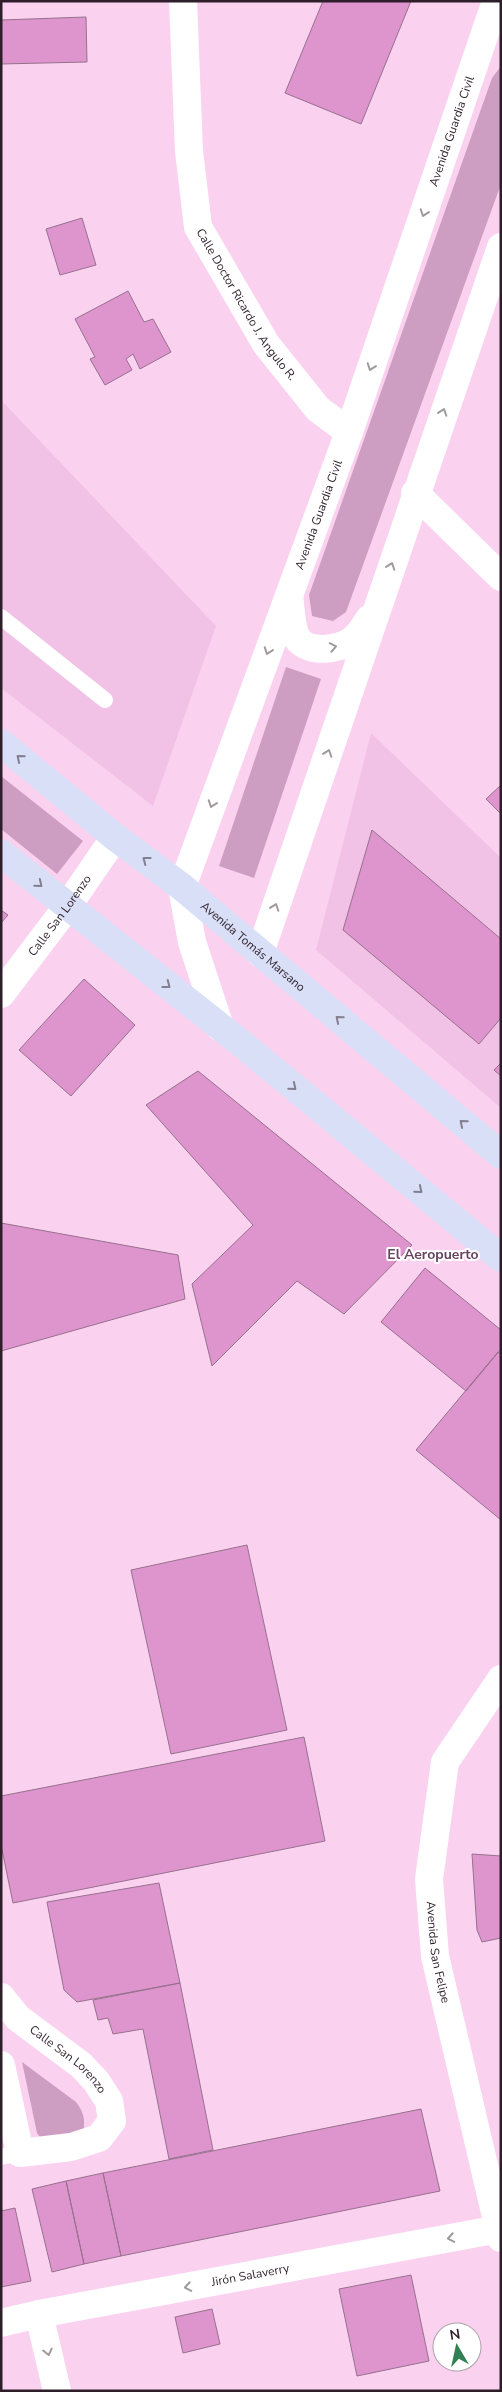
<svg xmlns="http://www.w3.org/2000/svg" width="502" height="2392" font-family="'Nunito Sans',sans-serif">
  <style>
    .built { fill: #f1c2e5 }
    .green { fill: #ce9dc2 }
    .building { fill: #de95ce; stroke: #96718d }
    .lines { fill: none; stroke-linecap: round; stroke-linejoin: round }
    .service { stroke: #fff; stroke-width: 16 }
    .minor { stroke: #fff; stroke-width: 28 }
    .tertiary { stroke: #fff; stroke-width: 28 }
    .secondary { stroke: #fff; stroke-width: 28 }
    .primary { stroke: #d9dff7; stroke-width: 28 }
    .oneway { stroke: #a09a9f }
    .oneway2 { stroke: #837e90 }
    .labels { text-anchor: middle; stroke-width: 4; stroke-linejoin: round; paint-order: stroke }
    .street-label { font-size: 12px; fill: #2d1e29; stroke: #fff }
    .neighbourhood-label { font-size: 14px; font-weight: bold; fill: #66435e; stroke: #fff }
  </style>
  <rect width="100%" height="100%" fill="#fbd1f0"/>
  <path class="built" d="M1,400L216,626L153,806L1,688Z
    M371,733L501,858V1108L316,950Z"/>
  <path class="green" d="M501,66V184L346,612L333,621L312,616L309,595L492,78Z
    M286,667L321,679L254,878L219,866Z
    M1,776L83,841L57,874L1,829Z
    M22,2062L76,2102C83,2111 86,2120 83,2132L42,2140L37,2133Z"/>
  <path class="building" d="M323,1H411L361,124L285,93Z
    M86,17L87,62L1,64V20Z
    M82,218L96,265L60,275L46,229Z
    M128,291L144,322L153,319L171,352L140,369L133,354L126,359L132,370L105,385L90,359L95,357L75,319Z
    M501,785V814L486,799Z
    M372,830L501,939V1018L479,1044L343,930Z
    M1,910L8,915L1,923Z
    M84,979L135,1025L71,1096L19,1050Z
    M501,1063V1076L494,1070Z
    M198,1071L412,1245L344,1314L297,1281L212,1366L192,1284L253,1225L146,1105Z
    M1,1223L178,1255L185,1299L1,1351Z
    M425,1268L501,1330V1349L466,1391L381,1322Z
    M498,1352L501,1354V1520L416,1450Z
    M247,1545L287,1730L171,1754L131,1570Z
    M304,1737L325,1841L13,1903L1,1845V1796Z
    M472,1854L501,1856V1938L482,1942L477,1930Z
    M159,1883L180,1983L77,2002L64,1990L47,1902Z
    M180,1983L213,2150L169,2159L143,2029L113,2034L108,2018L98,2020L93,2000Z
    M421,2109L440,2191L121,2256L103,2173Z
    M103,2173L121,2256L84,2264L66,2181Z
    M66,2181L84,2264L52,2272L32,2189Z
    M15,2208L31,2281L1,2287V2211Z
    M411,2275L429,2361L357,2376L339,2289Z
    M212,2309L220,2344L183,2353L175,2317Z"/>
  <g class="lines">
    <path class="service" d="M1,617L105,700
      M1,2157L20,2153"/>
    <g class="minor">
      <path id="s1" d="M183,1L189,151L198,227L266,344L318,409L349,432"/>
      <path d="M415,493L501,577"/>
      <path id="s2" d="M1,994L67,907L115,837"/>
      <path id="s3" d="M1,1997L18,2018L81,2065L96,2081L109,2101L112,2121L99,2138L71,2147L20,2153L1,2065"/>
      <path d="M39,2314L57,2391"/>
      <path id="s4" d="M1,2323L39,2314L499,2229"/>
    </g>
    <path class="tertiary" id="s5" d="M501,1679L445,1762L429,1879L435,1956L501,2238"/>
    <g class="secondary">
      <path d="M289,596C291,608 291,623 295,634C303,655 340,651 354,639C361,633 365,625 370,618"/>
      <path d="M260,953L501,247"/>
      <path id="s6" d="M220,1027L192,942L182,887L349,432L496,1"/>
    </g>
    <g class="primary">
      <path id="s7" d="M1,743L115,837L182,887L501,1155"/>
      <path d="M1,853L242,1044L501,1258"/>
    </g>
  </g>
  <defs><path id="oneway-chevron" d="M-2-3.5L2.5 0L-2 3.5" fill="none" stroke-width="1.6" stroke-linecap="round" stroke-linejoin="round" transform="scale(1.25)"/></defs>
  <g class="oneway">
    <use href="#oneway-chevron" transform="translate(424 213) rotate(109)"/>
    <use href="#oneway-chevron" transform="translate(371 367) rotate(109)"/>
    <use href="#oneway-chevron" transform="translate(443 412) rotate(-71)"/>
    <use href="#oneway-chevron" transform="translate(391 566) rotate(-71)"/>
    <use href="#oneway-chevron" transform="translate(333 647) rotate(-11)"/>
    <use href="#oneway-chevron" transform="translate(268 651) rotate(110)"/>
    <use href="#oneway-chevron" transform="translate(328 753) rotate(-71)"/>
    <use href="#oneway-chevron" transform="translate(212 804) rotate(110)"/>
    <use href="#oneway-chevron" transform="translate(275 907) rotate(-71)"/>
    <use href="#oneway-chevron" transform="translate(451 2238) rotate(170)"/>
    <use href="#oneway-chevron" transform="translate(188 2287) rotate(170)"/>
    <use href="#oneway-chevron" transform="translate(48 2352) rotate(77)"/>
  </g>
  <g class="oneway2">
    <use href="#oneway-chevron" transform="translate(20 758) rotate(-140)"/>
    <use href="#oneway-chevron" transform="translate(146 860) rotate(-143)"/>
    <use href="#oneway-chevron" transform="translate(39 884) rotate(39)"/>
    <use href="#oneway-chevron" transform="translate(167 985) rotate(38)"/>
    <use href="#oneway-chevron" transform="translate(339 1019) rotate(-140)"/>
    <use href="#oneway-chevron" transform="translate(293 1087) rotate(40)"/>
    <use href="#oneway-chevron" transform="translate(463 1123) rotate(-140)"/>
    <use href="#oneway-chevron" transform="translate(419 1190) rotate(40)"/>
  </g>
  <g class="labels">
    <g class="street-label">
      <text dy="4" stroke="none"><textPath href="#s6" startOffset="948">Avenida Guardia Civil</textPath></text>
      <text dy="4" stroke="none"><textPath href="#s1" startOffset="318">Calle Doctor Ricardo J. Angulo R.</textPath></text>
      <text dy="4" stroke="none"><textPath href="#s6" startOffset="542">Avenida Guardia Civil</textPath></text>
      <text dy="4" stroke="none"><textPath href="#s2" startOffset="98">Calle San Lorenzo</textPath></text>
      <text dy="4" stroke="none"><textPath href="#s7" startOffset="324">Avenida Tomás Marsano</textPath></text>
      <text dy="4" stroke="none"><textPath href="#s5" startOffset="292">Avenida San Felipe</textPath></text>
      <text dy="4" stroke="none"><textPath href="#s3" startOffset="92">Calle San Lorenzo</textPath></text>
      <text dy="4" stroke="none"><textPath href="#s4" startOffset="254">Jirón Salaverry</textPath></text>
    </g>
    <g class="neighbourhood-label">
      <text x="433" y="1259">El Aeropuerto</text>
    </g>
  </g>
  <rect width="502" height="2392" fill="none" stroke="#2d1e29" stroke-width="5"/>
  <g transform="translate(457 2347) rotate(351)"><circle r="24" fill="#ffffff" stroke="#aba5a9"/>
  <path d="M0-4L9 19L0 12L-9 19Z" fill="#2f8153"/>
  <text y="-8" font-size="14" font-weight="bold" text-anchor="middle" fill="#2d1e29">N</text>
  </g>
</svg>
